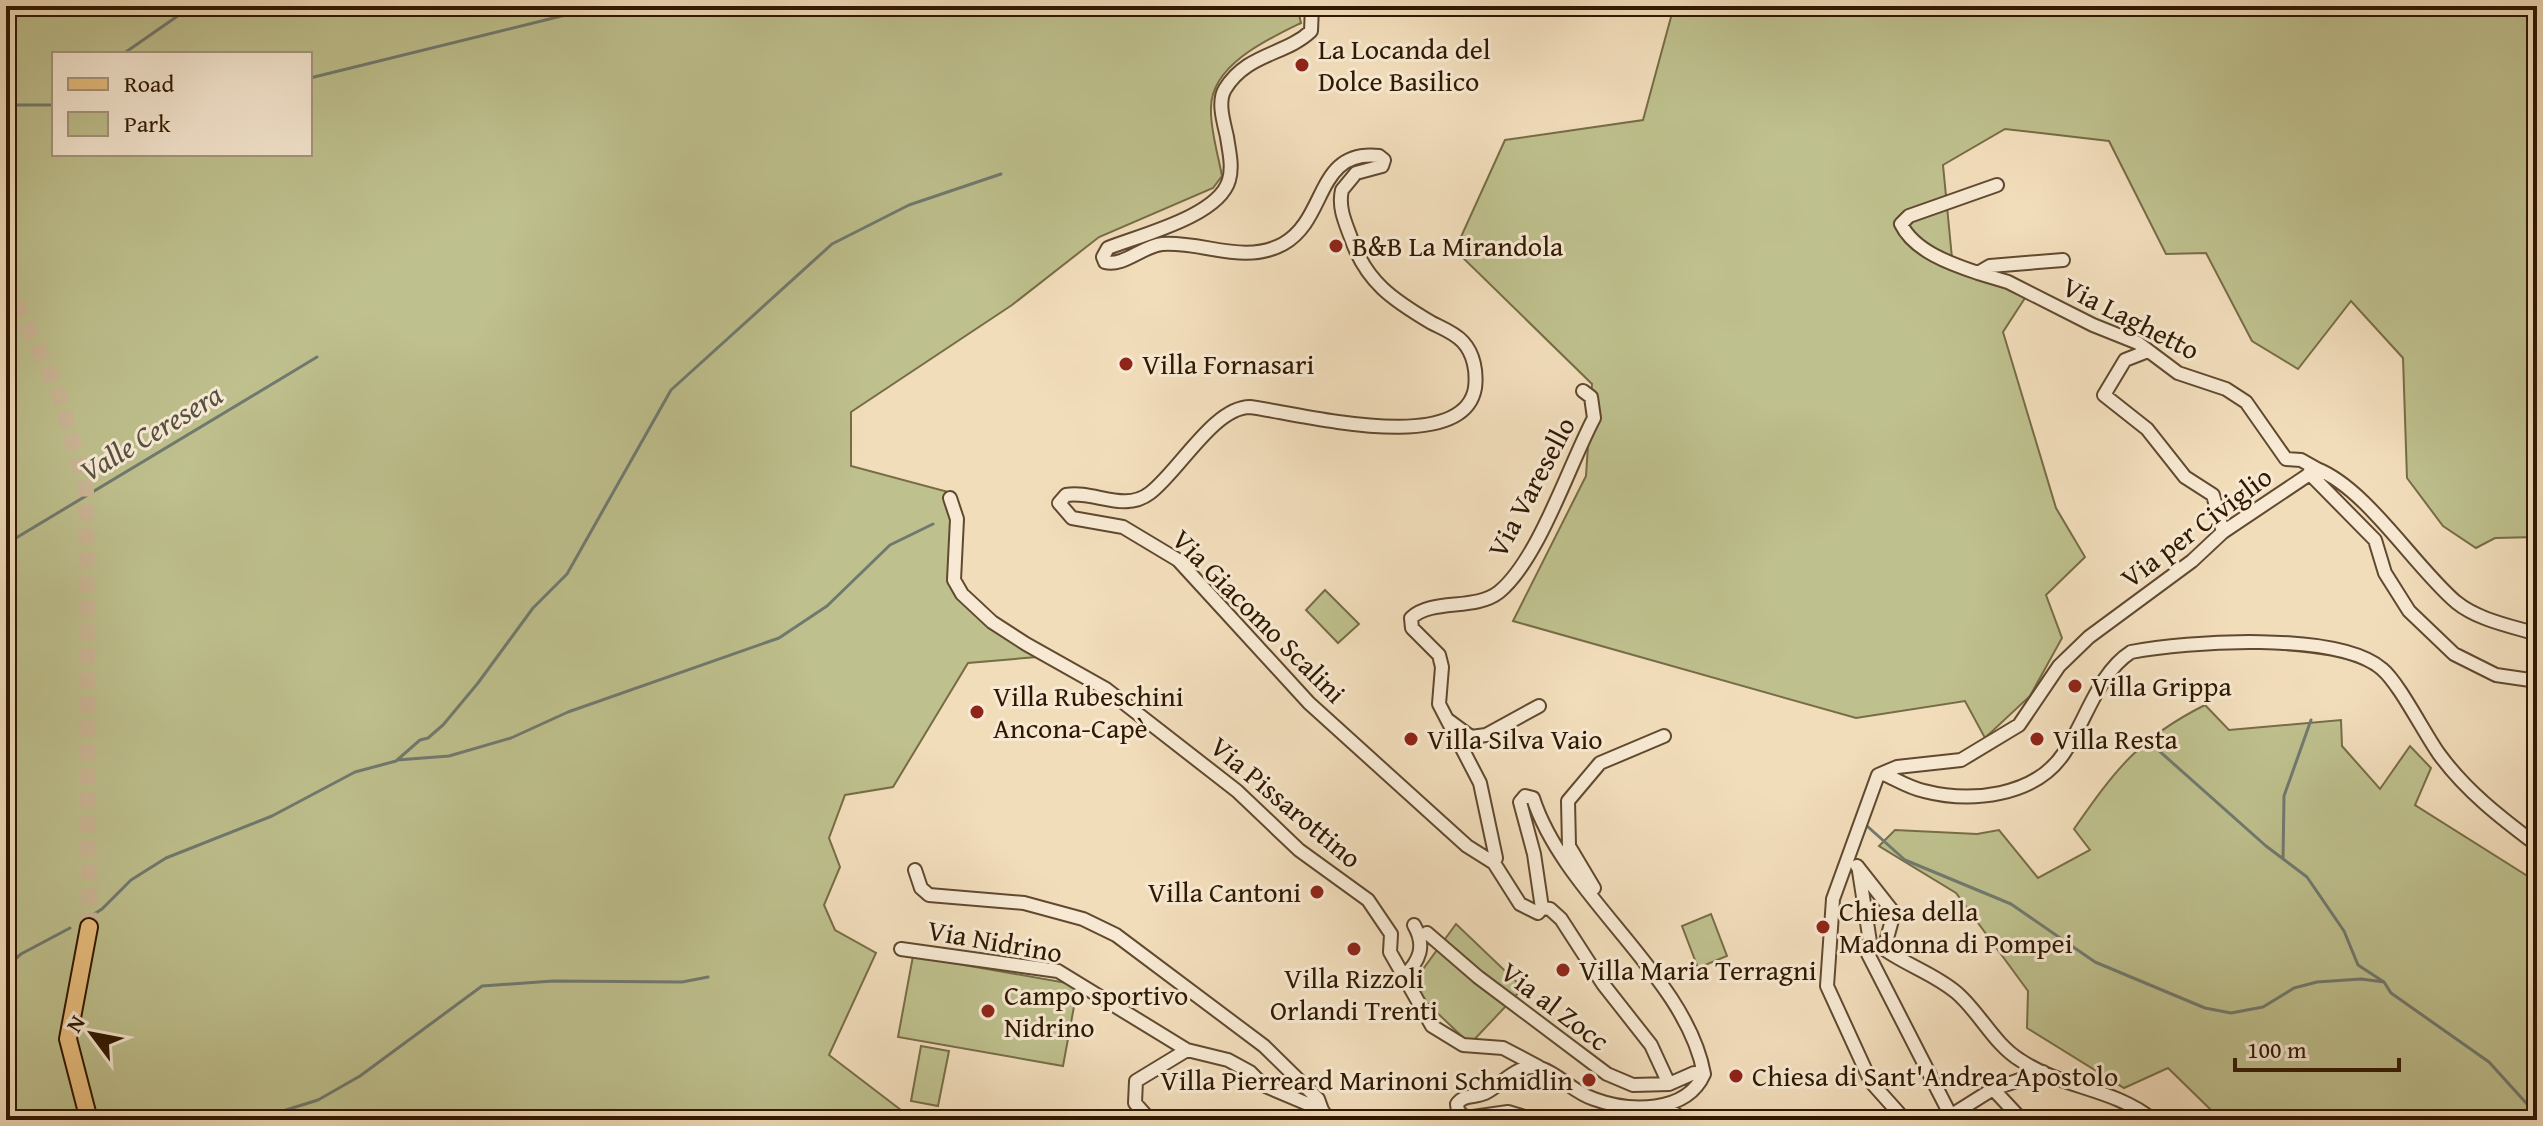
<svg xmlns="http://www.w3.org/2000/svg" width="2543" height="1126" font-family="'Gentium Book Plus',serif">
  <style>
    .green { fill: #bec08d; stroke: #776c46; stroke-width: 2; fill-rule: evenodd }
    .lines { fill: none; stroke-linecap: round; stroke-linejoin: round }
    .stream { stroke: #71796f; stroke-width: 3 }
    .major-tunnel { stroke: #cbb696; stroke-width: 16; stroke-dasharray: 16 8; stroke-linecap: butt }
    .minor-casing { stroke: #60492f; stroke-width: 16 }
    .major-casing { stroke: #301800; stroke-width: 20 }
    .minor { stroke: #f7e9d3; stroke-width: 12 }
    .major { stroke: #e9be7e; stroke-width: 16 }
    .poi-dot { fill: #8f2418; stroke: #f7e9d3; stroke-width: 3 }
    .labels { text-anchor: middle; stroke-width: 6; stroke-linejoin: round; paint-order: stroke }
    .poi-label { font-size: 28px; fill: #301800; stroke: #f7e9d3; text-anchor: start }
    .street-label { font-size: 28px; fill: #301800; stroke: #f7e9d3 }
    .water-label { font-size: 30px; font-style: italic; fill: #565141; stroke: #f7e9d3 }
  </style>
  <rect width="100%" height="100%" fill="#f2ddbb"/>
  <filter id="stains"><feTurbulence type="fractalNoise" baseFrequency=".0025" numOctaves="4"/><feColorMatrix values="0 0 0 0 .2 0 0 0 0 .09 0 0 0 0 .02 0 0 0 .5 -.17"/></filter>
  <radialGradient id="worn" r=".72"><stop offset=".6" stop-color="#630" stop-opacity="0"/><stop offset="1" stop-color="#630" stop-opacity=".3"/></radialGradient>
  <path class="green" d="M6,6H1297L1301,23C1268,39 1211,65 1211,108C1210,129 1218,154 1222,176L1213,188L1099,237L1012,305L851,412V466L952,493L960,587L998,619L1043,647L1037,657L968,663L893,787L845,795L829,838L840,867L824,905L835,930L876,953L829,1055L914,1120H6ZM54,54H310V154H54Z
    M1674,6H2537V537L2495,538L2476,548L2443,526L2407,478L2403,358L2351,301L2298,369L2252,341L2206,253L2166,254L2109,141L2005,129L1943,165L1952,258L2027,295L2003,332L2056,508L2085,557L2046,595L2062,638L2030,696L1985,738L1965,701L1856,718L1513,621L1586,476L1592,384L1455,250L1505,140L1643,120Z
    M1325,590L1359,624L1338,643L1306,610Z
    M2205,705L2229,730L2341,720L2342,746L2380,789L2410,746L2431,768L2415,805L2537,882V1120H2198L2210,1109L2168,1068L2124,1088L2027,1028L2028,991L1956,893L1879,846L1895,830L1977,834L1999,830L2038,878L2090,850L2074,829C2115,770 2139,738 2205,705Z
    M1711,914L1727,956L1698,968L1682,926Z
    M1456,924L1523,988L1470,1044L1410,987Z
    M913,956L1078,985L1063,1066L898,1037Z
    M921,1046L949,1051L938,1106L911,1101Z"/>
  <g class="lines">
    <path class="stream" d="M123,54L192,6
      M310,78L594,8
      M6,105H54
      M6,544L317,357
      M2148,741L2266,846L2307,877L2344,931L2358,965L2384,982L2391,993L2489,1062L2537,1115
      M397,760L449,756L511,738L568,712L779,638L827,606L890,545L933,524
      M1867,826L1905,860L2011,904L2095,962L2205,1008L2231,1013L2263,1007L2294,988L2317,982L2361,979L2384,982
      M2283,859L2284,796L2311,720
      M83,921L102,909L131,880L166,858L272,816L355,772L396,761L420,740L428,738L443,725L478,683L533,608L567,574L671,390L832,244L909,205L1001,174
      M6,967L21,954L70,928
      M211,1120L273,1114L318,1100L360,1076L482,986L553,981L682,982L708,977"/>
    <path class="major-tunnel" d="M6,280L59,394L86,489L89,927"/>
    <g class="minor-casing">
      <path id="minor" d="M1312,6L1311,31C1286,55 1247,53 1225,89C1217,102 1224,123 1227,137C1229,151 1233,166 1229,180C1219,216 1141,235 1108,248L1103,257L1105,262C1123,267 1143,246 1162,244C1203,241 1244,265 1283,244C1328,219 1315,149 1379,156L1384,160L1382,166L1356,173L1342,190C1338,207 1345,222 1351,238C1366,282 1393,300 1432,323C1442,328 1455,333 1463,342C1474,354 1477,372 1475,388C1463,458 1297,413 1250,407C1214,407 1179,471 1150,493C1124,513 1094,490 1066,495L1059,503L1072,518L1123,527L1178,560L1309,703L1467,846L1494,863L1520,904L1538,913L1542,908
        M2063,260L1990,266L1978,273L2008,282L2093,325L2138,343L2178,373L2226,389L2246,402L2286,459L2301,460L2317,469
        M1978,273C1951,264 1914,251 1901,224L1909,216L1997,185
        M2148,351L2125,360L2104,395L2147,429L2185,477L2213,495L2223,532
        M2309,473L2375,540L2385,573L2409,611L2454,654L2496,675L2537,681
        M950,498L957,519L954,580L962,594L992,622L1026,644L1106,689L1237,791L1299,850L1368,900L1391,934L1390,952L1432,1026L1463,1045L1503,1048L1539,1067
        M1448,720L1471,737L1486,735L1539,706
        M1884,774C1897,780 1910,788 1924,791C1970,803 2035,797 2064,753C2086,721 2098,673 2131,652C2186,641 2338,631 2382,669C2399,683 2424,733 2439,754C2466,791 2501,818 2537,845
        M1494,863L1496,858L1480,783L1439,704L1442,667L1439,655L1412,628L1411,618C1432,598 1475,611 1499,592C1539,559 1569,465 1594,418L1591,397L1583,391
        M1857,866L1894,913L1884,949C1908,966 1935,974 1957,993C1980,1013 1994,1044 2020,1060C2061,1088 2114,1088 2153,1120
        M915,870L921,888L929,895L1024,903L1083,919L1116,935L1264,1046L1318,1099L1322,1110
        M1859,871L1870,942L1868,954L1953,1120
        M1594,888L1569,846L1568,801L1600,763L1664,736
        M1542,908L1550,909L1561,919L1603,984L1651,1045L1669,1084L1694,1073L1704,1074
        M1427,933L1478,977L1607,1074L1633,1085L1669,1084
        M901,949L1058,971L1187,1050L1228,1060L1250,1072L1263,1085L1322,1110L1329,1120
        M1403,977C1420,961 1426,946 1414,925
        M1993,1089L2022,1120
        M1664,1106L1684,1120
        M1950,1116L1993,1089L2043,1072
        M1150,1120L1135,1103L1136,1081L1187,1050
        M1535,1120L1508,1112L1466,1118L1458,1111L1457,1104C1464,1094 1474,1098 1485,1093C1502,1085 1518,1062 1540,1068C1559,1074 1574,1093 1594,1099C1629,1112 1686,1114 1704,1074C1686,975 1565,897 1533,798L1525,796L1520,802L1534,854L1542,908
        M1905,1120L1871,1082L1827,986L1833,899L1878,775L1897,767L1961,760L2019,725L2059,666L2089,637L2192,561L2223,532L2317,469C2367,489 2414,566 2456,602C2478,620 2511,626 2537,634"/>
    </g>
    <g class="major-casing">
      <path id="major" d="M89,1120L68,1039L89,927"/>
    </g>
    <use href="#minor" class="minor"/>
    <use href="#major" class="major"/>
  </g>
  <g class="poi-dot">
    <circle cx="1302" cy="65" r="8"/>
    <circle cx="1336" cy="246" r="8"/>
    <circle cx="1126" cy="364" r="8"/>
    <circle cx="2075" cy="686" r="8"/>
    <circle cx="977" cy="712" r="8"/>
    <circle cx="1411" cy="739" r="8"/>
    <circle cx="2037" cy="739" r="8"/>
    <circle cx="1317" cy="892" r="8"/>
    <circle cx="1823" cy="927" r="8"/>
    <circle cx="1354" cy="949" r="8"/>
    <circle cx="1563" cy="970" r="8"/>
    <circle cx="988" cy="1011" r="8"/>
    <circle cx="1736" cy="1076" r="8"/>
    <circle cx="1589" cy="1080" r="8"/>
  </g>
  <g class="labels">
    <g class="poi-label">
      <text x="1318" y="59">La Locanda del<tspan x="1318" dy="32">Dolce Basilico</tspan></text>
      <text x="1352" y="256">B&amp;B La Mirandola</text>
      <text x="1142" y="374">Villa Fornasari</text>
      <text x="2091" y="696">Villa Grippa</text>
      <text x="993" y="706">Villa Rubeschini<tspan x="993" dy="32">Ancona-Capè</tspan></text>
      <text x="1427" y="749">Villa Silva Vaio</text>
      <text x="2053" y="749">Villa Resta</text>
      <text x="1301" y="902" text-anchor="end">Villa Cantoni</text>
      <text x="1839" y="921">Chiesa della<tspan x="1839" dy="32">Madonna di Pompei</tspan></text>
      <text x="1579" y="980">Villa Maria Terragni</text>
      <text x="1354" y="988" text-anchor="middle">Villa Rizzoli<tspan x="1354" dy="32">Orlandi Trenti</tspan></text>
      <text x="1004" y="1005">Campo sportivo<tspan x="1004" dy="32">Nidrino</tspan></text>
      <text x="1752" y="1086">Chiesa di Sant'Andrea Apostolo</text>
      <text x="1573" y="1090" text-anchor="end">Villa Pierreard Marinoni Schmidlin</text>
    </g>
    <g class="street-label">
      <text transform="translate(2131 318) rotate(27)" y="10">Via Laghetto</text>
      <text transform="translate(1531 487) rotate(-62)" y="10">Via Varesello</text>
      <text transform="translate(2196 527) rotate(-37)" y="10">Via per Civiglio</text>
      <text transform="translate(1259 616) rotate(45)" y="10">Via Giacomo Scalini</text>
      <text transform="translate(1286 802) rotate(40)" y="10">Via Pissarottino</text>
      <text transform="translate(995 941) rotate(10)" y="10">Via Nidrino</text>
      <text transform="translate(1555 1006) rotate(37)" y="10">Via al Zocc</text>
    </g>
    <g class="water-label">
      <text transform="translate(151 433) rotate(-31)" y="10">Valle Ceresera</text>
    </g>
  </g>
  <rect width="2543" height="1126" fill="none" stroke="#f2ddbb" stroke-width="32"/>
  <rect x="8" y="8" width="2527" height="1110" fill="none" stroke="#301800" stroke-width="4"/>
  <rect x="16" y="16" width="2511" height="1094" fill="none" stroke="#301800" stroke-width="2"/>
  <rect x="52" y="52" width="260" height="104" fill="#f7e9d3" stroke="#a7957f" stroke-width="2"/>
  <rect x="68" y="78" width="40" height="12" fill="#e9be7e" stroke="#a7957f" stroke-width="2"/>
  <text x="124" y="92" font-size="24" fill="#301800">Road</text>
  <rect x="68" y="112" width="40" height="24" fill="#bec08d" stroke="#a7957f" stroke-width="2"/>
  <text x="124" y="132" font-size="24" fill="#301800">Park</text>
  <g transform="translate(92 1034) rotate(302)" stroke="#f7e9d3" stroke-width="6" paint-order="stroke">
  <path d="M0-6L14 30L0 20L-14 30Z" fill="#301800"/>
  <text y="-12" font-size="22" font-weight="bold" text-anchor="middle" fill="#301800">N</text>
  </g>
  <path d="M2235 1058v12h164v-12" fill="none" stroke="#301800" stroke-width="4"/>
  <text x="2247" y="1058" font-size="24" fill="#301800" stroke="#f7e9d3" stroke-width="6" paint-order="stroke">100 m</text>
  <rect width="100%" height="100%" filter="url(#stains)"/>
  <rect width="100%" height="100%" fill="url(#worn)"/>
</svg>
